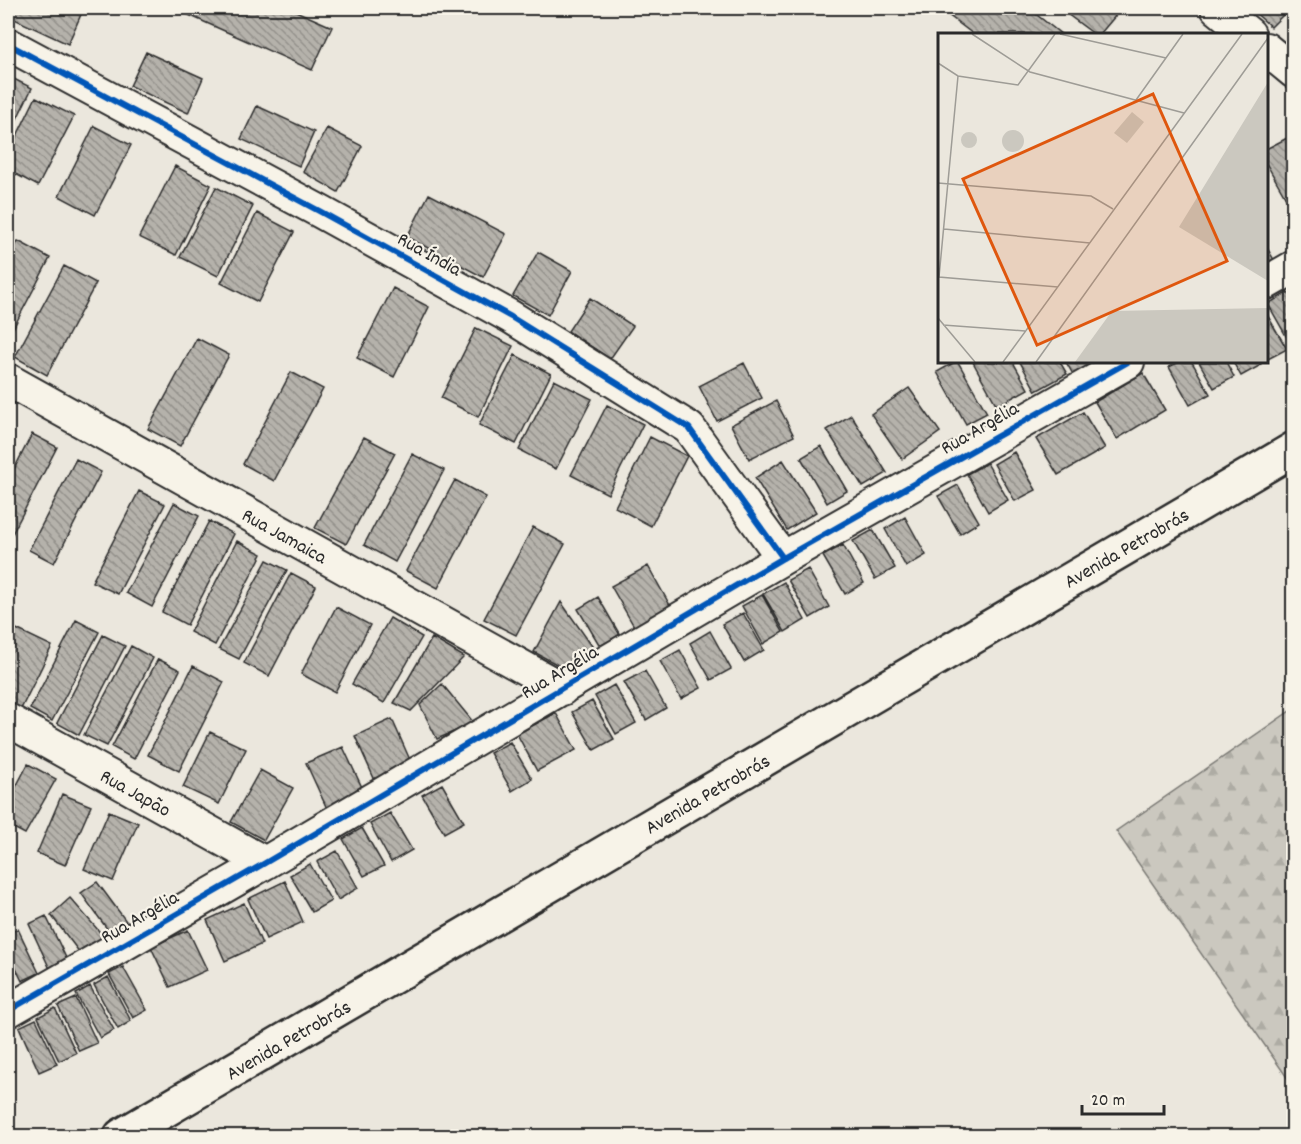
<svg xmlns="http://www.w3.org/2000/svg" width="1301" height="1144" font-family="Dekko,sans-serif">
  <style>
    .forest { fill: url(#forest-firs); stroke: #7b7a75; stroke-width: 1.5 }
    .building { fill: url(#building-back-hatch); stroke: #2b2b2b; stroke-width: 1.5 }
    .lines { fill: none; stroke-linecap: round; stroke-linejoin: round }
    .street-casing { stroke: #2b2b2b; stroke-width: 36 }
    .secondary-casing { stroke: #2b2b2b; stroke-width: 38 }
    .street { stroke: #f7f3e8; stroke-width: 32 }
    .secondary { stroke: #f7f3e8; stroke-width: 33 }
    .cycleway-casing { stroke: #f7f3e8; stroke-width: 10 }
    .cycleway { stroke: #0057b8; stroke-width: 6 }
    .labels { text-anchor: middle; stroke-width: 4.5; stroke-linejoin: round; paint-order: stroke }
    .street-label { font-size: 20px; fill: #2b2b2b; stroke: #f7f3e8 }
    .inset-road { fill: none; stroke: #9e9c96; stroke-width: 1.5 }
    .view { fill: #df570e; fill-opacity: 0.15; stroke: #df570e; stroke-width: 3 }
    .inset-edge { fill: none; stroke: #2b2b2b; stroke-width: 3 }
  </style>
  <defs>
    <pattern id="forest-firs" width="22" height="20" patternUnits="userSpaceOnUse" patternTransform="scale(1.5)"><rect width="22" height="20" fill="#cbc8bf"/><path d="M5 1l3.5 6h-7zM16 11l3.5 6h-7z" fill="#aeaca4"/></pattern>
    <pattern id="building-back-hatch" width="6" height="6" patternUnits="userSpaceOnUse" patternTransform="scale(1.5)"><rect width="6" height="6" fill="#b5b2ab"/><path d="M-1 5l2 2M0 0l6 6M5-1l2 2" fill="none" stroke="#93918b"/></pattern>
  </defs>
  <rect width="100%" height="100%" fill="#ebe7dd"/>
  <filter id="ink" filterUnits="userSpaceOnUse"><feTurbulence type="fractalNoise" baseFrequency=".0167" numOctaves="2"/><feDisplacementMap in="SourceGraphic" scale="12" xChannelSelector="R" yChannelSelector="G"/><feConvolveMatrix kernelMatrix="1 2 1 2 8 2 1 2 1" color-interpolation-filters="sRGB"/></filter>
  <g filter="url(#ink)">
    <path class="forest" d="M1293,709V1086L1116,831Z"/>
    <path class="building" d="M15,8H77L83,10L68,44L10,17Z
      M173,8H289L332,27L312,70Z
      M939,8H1028L1061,34H973Z
      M1059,8H1122L1100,34H1094Z
      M1250,8H1290L1271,27Z
      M146,52L203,78L188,113L130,86Z
      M8,76L32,88L8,137Z
      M36,97L74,116L38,186L8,170V154Z
      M257,106L314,132L299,166L241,139Z
      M94,126L131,145L95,215L59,196Z
      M327,128L362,146L338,192L303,172Z
      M1287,138L1294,150V212L1266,163V149Z
      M175,166L211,185L176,255L139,237Z
      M216,187L253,206L218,276L180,257Z
      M429,194L506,234L483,277L407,237Z
      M257,213L294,232L258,302L221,283Z
      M18,241L50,258L8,338V261Z
      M1266,246L1274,260L1266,264Z
      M538,252L572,271L548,315L513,296Z
      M64,266L96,283L47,375L15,357Z
      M393,288L429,307L394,377L357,358Z
      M1288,292L1294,303V339L1289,341L1268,304Z
      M590,298L633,326L610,359L568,331Z
      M1266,313L1287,349L1266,360Z
      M476,328L513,346L478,417L441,398Z
      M197,338L229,355L180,446L148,429Z
      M515,355L551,374L516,444L479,425Z
      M955,362H958L987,413L966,424L937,372Z
      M973,362H1013L1028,389L997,406Z
      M1020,362H1060L1067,374L1036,391Z
      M1066,362H1092L1094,365L1074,376Z
      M1179,362H1192L1210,394L1190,405L1169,367Z
      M1199,362H1226L1234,377L1214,388Z
      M1233,362H1259L1261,365L1241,376Z
      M744,363L762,398L717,421L699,386Z
      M291,372L323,389L274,481L243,464Z
      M1143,373L1165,410L1117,439L1095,402Z
      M554,380L592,399L556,469L519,450Z
      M909,388L940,432L902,459L871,414Z
      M776,401L794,436L749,459L731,425Z
      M607,405L643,424L608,494L571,475Z
      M1083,412L1105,448L1058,475L1036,439Z
      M851,415L887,473L863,487L827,430Z
      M32,434L57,447L10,538L8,537V481Z
      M364,437L395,453L346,544L315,528Z
      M650,437L687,456L651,526L615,507Z
      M821,446L847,491L827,503L801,458Z
      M1014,452L1036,490L1015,501L994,464Z
      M412,454L444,470L395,562L364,545Z
      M76,459L101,472L54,563L29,550Z
      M783,460L816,512L787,530L755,478Z
      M987,463L1008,500L988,512L967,474Z
      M455,480L486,497L438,588L406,571Z
      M958,485L979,522L960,534L938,496Z
      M139,491L165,504L118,594L92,582Z
      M174,503L199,516L152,607L126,593Z
      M905,517L926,555L906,567L885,529Z
      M209,521L234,534L187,625L162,612Z
      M533,527L565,544L516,635L484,619Z
      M873,530L895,568L875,579L853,541Z
      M237,541L262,554L215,645L190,632Z
      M843,545L864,583L845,594L823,556Z
      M267,560L287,570L239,659L219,649Z
      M648,566L672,609L635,628L611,586Z
      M808,569L829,607L810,618L788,580Z
      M291,573L316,586L269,676L244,663Z
      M784,582L805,620L785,632L763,594Z
      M762,595L783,632L763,644L742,606Z
      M598,597L620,635L600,646L578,609Z
      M561,602L597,653L571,672L534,652Z
      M336,607L370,625L335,692L301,674Z
      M743,613L764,650L744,662L722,624Z
      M390,618L422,637L384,703L352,684Z
      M76,620L99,632L52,721L30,709Z
      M8,625L52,646L20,711L8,705Z
      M710,631L731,669L711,680L690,643Z
      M103,635L125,646L79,735L57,723Z
      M432,638L464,657L411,711L394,703Z
      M131,646L153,658L107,746L84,735Z
      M680,650L701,688L681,699L660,661Z
      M158,659L180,670L134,759L112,747Z
      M193,666L224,682L179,771L148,755Z
      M645,671L666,708L646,720L624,682Z
      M442,684L474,723L437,739L420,705Z
      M614,685L636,723L616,734L595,696Z
      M592,701L614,739L594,750L572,712Z
      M556,713L576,750L537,771L517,734Z
      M392,719L414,769L377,785L355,736Z
      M210,732L246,749L219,804L183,787Z
      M510,742L532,779L512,791L490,753Z
      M343,747L366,796L329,813L306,763Z
      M28,764L56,779L25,834L8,825V802Z
      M260,770L293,788L264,840L231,822Z
      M442,784L464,822L444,833L422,795Z
      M62,794L91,806L65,865L37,853Z
      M109,811L138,823L113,881L84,869Z
      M390,813L412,850L391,862L370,824Z
      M362,828L384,866L364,876L343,839Z
      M337,851L358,888L338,900L317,862Z
      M310,864L331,901L312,912L290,875Z
      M285,881L303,922L266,939L248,899Z
      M97,882L126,921L110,933L81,893Z
      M70,898L106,939L80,953L51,915Z
      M244,903L262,944L225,961L207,920Z
      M46,916L67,960L50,969L29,924Z
      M18,929L39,973L22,981L8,952V933Z
      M188,930L207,970L170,987L151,947Z
      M123,967L147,1010L133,1018L109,974Z
      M108,977L131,1021L118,1029L94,985Z
      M90,986L114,1030L100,1038L76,994Z
      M76,998L97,1043L79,1051L58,1006Z
      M55,1008L76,1053L59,1061L38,1017Z
      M36,1019L57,1064L39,1072L19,1027Z"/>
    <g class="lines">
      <g class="street-casing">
        <path id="street" d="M1217,8L1249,34
          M8,44L321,212L511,317L689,428L783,558
          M1266,49L1294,72
          M1266,283L1294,267
          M8,380L562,689
          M8,720L265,863
          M8,1011L265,863L783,558L1128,362"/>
      </g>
      <g class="secondary-casing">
        <path id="secondary" d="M121,1136L1294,449"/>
      </g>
      <use href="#street" class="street"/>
      <use href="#secondary" class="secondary"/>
      <g class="cycleway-casing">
        <path id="cycleway" d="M8,44L321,212L511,317L689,428L783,558
          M8,1011L265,863L783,558L1128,362"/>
      </g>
      <use href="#cycleway" class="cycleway"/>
    </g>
  </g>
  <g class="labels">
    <g class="street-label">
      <text transform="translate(430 253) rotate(29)" y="7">Rua Índia</text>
      <text transform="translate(979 427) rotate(-30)" y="7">Rua Argélia</text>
      <text transform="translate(285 535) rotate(29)" y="7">Rua Jamaica</text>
      <text transform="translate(1126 547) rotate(-30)" y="7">Avenida Petrobrás</text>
      <text transform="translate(559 671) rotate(-31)" y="7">Rua Argélia</text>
      <text transform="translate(136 792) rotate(29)" y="7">Rua Japão</text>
      <text transform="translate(707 793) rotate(-30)" y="7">Avenida Petrobrás</text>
      <text transform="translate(139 916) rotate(-30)" y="7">Rua Argélia</text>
      <text transform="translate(288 1039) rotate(-30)" y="7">Avenida Petrobrás</text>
    </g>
  </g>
  <g transform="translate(938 33)">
    <rect width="330" height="330" fill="#ebe7dd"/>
    <path d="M330,49V248L241,194ZM330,275V329H137L174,278Z" fill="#cbc8bf"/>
    <path d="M194,79L206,89L189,110L176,100ZM64 108a11 11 0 1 1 22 0a11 11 0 1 1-22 0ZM23 107a8 8 0 1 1 16 0a8 8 0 1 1-16 0Z" fill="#cbc8bf"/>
    <path class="inset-road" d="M34,1L92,39L246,80M122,1L228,25M0,30L20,43L80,52L117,1M20,43L1,244L120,254M198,67L245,1M0,150L153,163L175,176M6,196L152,210M0,285L37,329M5,292L87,298M65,329L304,1M98,329L330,5"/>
    <path class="view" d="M215,61L289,228L99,312L25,146Z"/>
    <rect width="330" height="330" class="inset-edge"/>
  </g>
  <rect width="1301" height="1144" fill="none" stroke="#f7f3e8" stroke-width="30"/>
  <rect x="15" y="15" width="1271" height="1114" fill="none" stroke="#2b2b2b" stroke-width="2" filter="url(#ink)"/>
  <path d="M1082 1105v9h82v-9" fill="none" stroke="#2b2b2b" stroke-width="3"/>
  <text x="1091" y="1105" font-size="18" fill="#2b2b2b" stroke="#f7f3e8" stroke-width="4.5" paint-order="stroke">20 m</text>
</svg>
